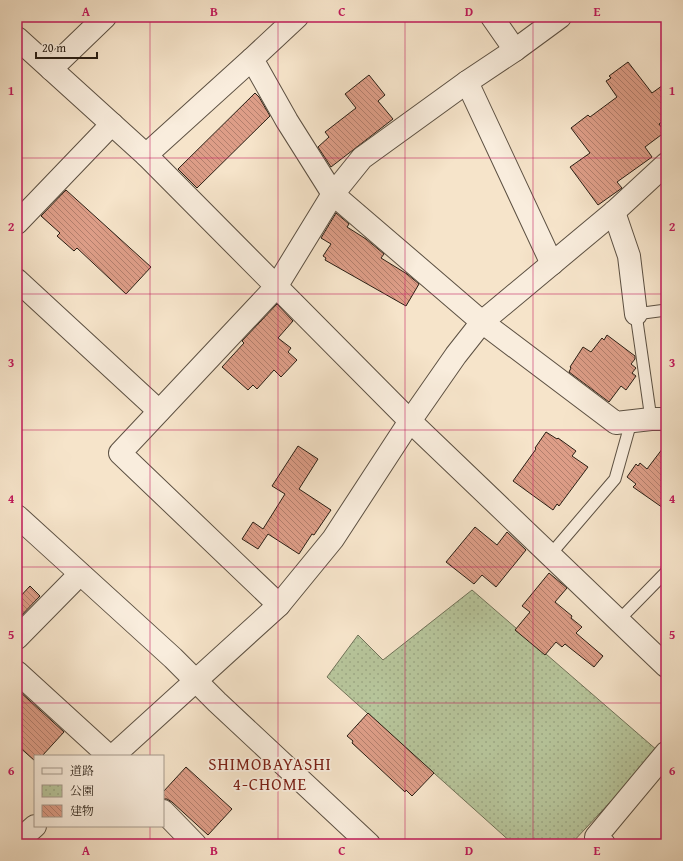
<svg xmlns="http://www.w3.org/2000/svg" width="683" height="861" font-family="'Gentium Book Plus','Noto Serif JP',serif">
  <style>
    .park { fill: url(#park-dots); stroke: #707258 }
    .building { fill: url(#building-back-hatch); stroke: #291e14 }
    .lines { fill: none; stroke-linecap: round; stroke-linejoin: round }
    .service-casing { stroke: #5c5042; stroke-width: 13 }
    .minor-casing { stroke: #5c5042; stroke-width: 24 }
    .tertiary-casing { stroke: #5c5042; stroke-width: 24 }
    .service { stroke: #f9eddd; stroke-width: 11 }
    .minor { stroke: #f9eddd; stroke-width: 22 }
    .tertiary { stroke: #f9eddd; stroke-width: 22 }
    .grid { fill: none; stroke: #c2185b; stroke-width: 1; stroke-opacity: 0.55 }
    .labels { text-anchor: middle; stroke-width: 3.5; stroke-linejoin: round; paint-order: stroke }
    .neighbourhood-label { font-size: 17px; letter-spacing: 1px; fill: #7a1f14; stroke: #f9eddd }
    .neatline { fill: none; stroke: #c2185b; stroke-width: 1.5 }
    .grid-label { font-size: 13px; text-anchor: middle; font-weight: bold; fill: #c2185b }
  </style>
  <defs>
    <pattern id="park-dots" width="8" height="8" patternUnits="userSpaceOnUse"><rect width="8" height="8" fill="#b7c59b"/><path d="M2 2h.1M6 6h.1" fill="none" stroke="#9da985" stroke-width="1.8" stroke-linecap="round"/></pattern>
    <pattern id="building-back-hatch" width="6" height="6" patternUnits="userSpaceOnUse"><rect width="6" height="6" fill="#dd9d87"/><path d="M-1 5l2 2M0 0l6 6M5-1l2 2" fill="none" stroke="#b37f6d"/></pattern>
  </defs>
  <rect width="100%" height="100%" fill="#f6e4ca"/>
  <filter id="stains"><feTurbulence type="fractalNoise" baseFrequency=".005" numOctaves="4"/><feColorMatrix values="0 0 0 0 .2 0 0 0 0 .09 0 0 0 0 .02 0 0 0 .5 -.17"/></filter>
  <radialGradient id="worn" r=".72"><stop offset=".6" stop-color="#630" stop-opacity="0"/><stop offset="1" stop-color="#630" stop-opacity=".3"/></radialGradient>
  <path class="park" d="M472 590 658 751 571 844H513L327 677 358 635 383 660Z"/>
  <g class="building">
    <path d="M628 62 652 93 666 83V119L659 124 665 132 645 147 652 157 617 182 622 188 598 205 570 167 590 153 571 128 588 115 590 117 617 97 606 81 611 78 609 76Z"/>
    <path d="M369 75 385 95 378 101 393 119 331 167 318 147 329 137 325 132 356 108 345 94Z"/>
    <path d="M255 93 259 97 270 116 197 188 178 169Z"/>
    <path d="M66 190 151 267 126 294 77 248 74 251 57 236 60 233 41 216Z"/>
    <path d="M336 213 349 224 347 227 366 239 384 254 381 258 407 274 419 284 406 306 325 260 326 258 323 256 331 244 321 238Z"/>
    <path d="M277 304 293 321 278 338 291 348 288 352 297 360 281 377 274 370 257 389 253 385 248 390 222 367 244 343 242 341Z"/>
    <path d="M607 335 635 356V359L631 364 636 368 632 373 636 376 626 390 621 386 609 402 569 372 571 368 570 367 583 347 591 352 602 338 604 340Z"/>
    <path d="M546 432 557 439 558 438 576 451 572 456 588 467 559 506 557 504 553 510 513 481 536 449 535 448Z"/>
    <path d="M666 444V510L633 487 636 484 627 477 636 464 638 466 640 463 647 469Z"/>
    <path d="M298 446 318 459 299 489 331 510 314 535 312 534 299 554 268 534 258 549 242 539 253 522 263 529 285 494 272 486Z"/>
    <path d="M475 527 497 545 507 532 526 550 496 587 482 575 474 584 446 562Z"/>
    <path d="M549 573 567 588 555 602 572 616 571 618 582 627 576 633 603 656 594 667 565 644 562 647 556 642 545 655 515 630 530 612 522 606Z"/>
    <path d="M30 586 40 596 17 620V600Z"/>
    <path d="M17 689 64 732 42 756H35V761L17 745Z"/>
    <path d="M368 713 434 773 412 796 406 790 405 792 352 743 353 741 347 736Z"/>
    <path d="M186 767 232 809 208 835 172 802 167 799H163V792Z"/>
  </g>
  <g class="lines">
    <g class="service-casing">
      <g id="service">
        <path d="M651 419 636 314 666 310"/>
        <path d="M550 555 615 479 631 422"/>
        <path d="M618 621 666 572"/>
      </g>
    </g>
    <g class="minor-casing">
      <g id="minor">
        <path d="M297 17 252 59 287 121 333 194 482 322 616 423 651 419H666"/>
        <path d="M492 17 515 50"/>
        <path d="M17 38 146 155 410 421 666 666"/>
        <path d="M51 69 105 17"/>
        <path d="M467 82 552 264"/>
        <path d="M146 155 252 59"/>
        <path d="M614 212 629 256 636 314"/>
        <path d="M17 223 112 124"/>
        <path d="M17 280 159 411"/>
        <path d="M279 605 120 453 276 287 333 194 362 158 467 82 515 50 560 17"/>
        <path d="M17 638 80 574"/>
        <path d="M17 672 109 756"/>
        <path d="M163 811 195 844"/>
        <path d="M604 844 596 837 666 753"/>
      </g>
    </g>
    <g class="tertiary-casing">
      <g id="tertiary">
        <path d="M17 516 173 658 217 702 369 844"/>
        <path d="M113 756 279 605 333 539 410 421 456 355 482 322 614 212 666 164"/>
        <path d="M17 842 35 826"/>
      </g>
    </g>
    <use href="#service" class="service"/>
    <use href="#minor" class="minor"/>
    <use href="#tertiary" class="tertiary"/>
  </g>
  <path class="grid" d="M150 17V756M278 17V844M405 17V844M533 17V844M17 158H666M17 294H666M17 430H666M17 567H666M17 703H666M150 826V844"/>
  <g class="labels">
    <g class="neighbourhood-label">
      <text x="270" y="770">SHIMOBAYASHI<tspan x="270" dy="20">4-CHOME</tspan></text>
    </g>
  </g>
  <rect width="683" height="861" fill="none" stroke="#f6e4ca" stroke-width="44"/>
  <rect x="34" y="755" width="130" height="72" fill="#f9eddd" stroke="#a69a8d"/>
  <rect x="42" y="768" width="20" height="6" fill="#f9eddd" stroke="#a69a8d"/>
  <text x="70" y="775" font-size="12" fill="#291e14">道路</text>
  <rect x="42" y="785" width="20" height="12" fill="url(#park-dots)" stroke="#a69a8d"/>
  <text x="70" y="795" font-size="12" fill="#291e14">公園</text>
  <rect x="42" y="805" width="20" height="12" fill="url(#building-back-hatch)" stroke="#a69a8d"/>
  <text x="70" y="815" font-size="12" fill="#291e14">建物</text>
  <path d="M36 52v6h61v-6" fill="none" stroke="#291e14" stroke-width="2"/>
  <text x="42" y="52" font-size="12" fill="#291e14" stroke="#f9eddd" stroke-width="3" paint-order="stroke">20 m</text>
  <rect x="22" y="22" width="639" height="817" class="neatline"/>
  <g class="grid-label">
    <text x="86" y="16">A</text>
    <text x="214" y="16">B</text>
    <text x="342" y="16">C</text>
    <text x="469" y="16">D</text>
    <text x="597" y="16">E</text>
    <text x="11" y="95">1</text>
    <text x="672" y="95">1</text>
    <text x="11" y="231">2</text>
    <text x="672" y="231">2</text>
    <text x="11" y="367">3</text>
    <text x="672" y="367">3</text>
    <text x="11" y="503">4</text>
    <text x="672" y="503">4</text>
    <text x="11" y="639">5</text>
    <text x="672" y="639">5</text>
    <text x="11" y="775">6</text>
    <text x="672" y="775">6</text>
    <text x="86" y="855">A</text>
    <text x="214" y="855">B</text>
    <text x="342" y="855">C</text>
    <text x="469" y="855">D</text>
    <text x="597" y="855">E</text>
  </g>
  <rect width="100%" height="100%" filter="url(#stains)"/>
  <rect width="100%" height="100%" fill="url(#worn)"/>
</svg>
